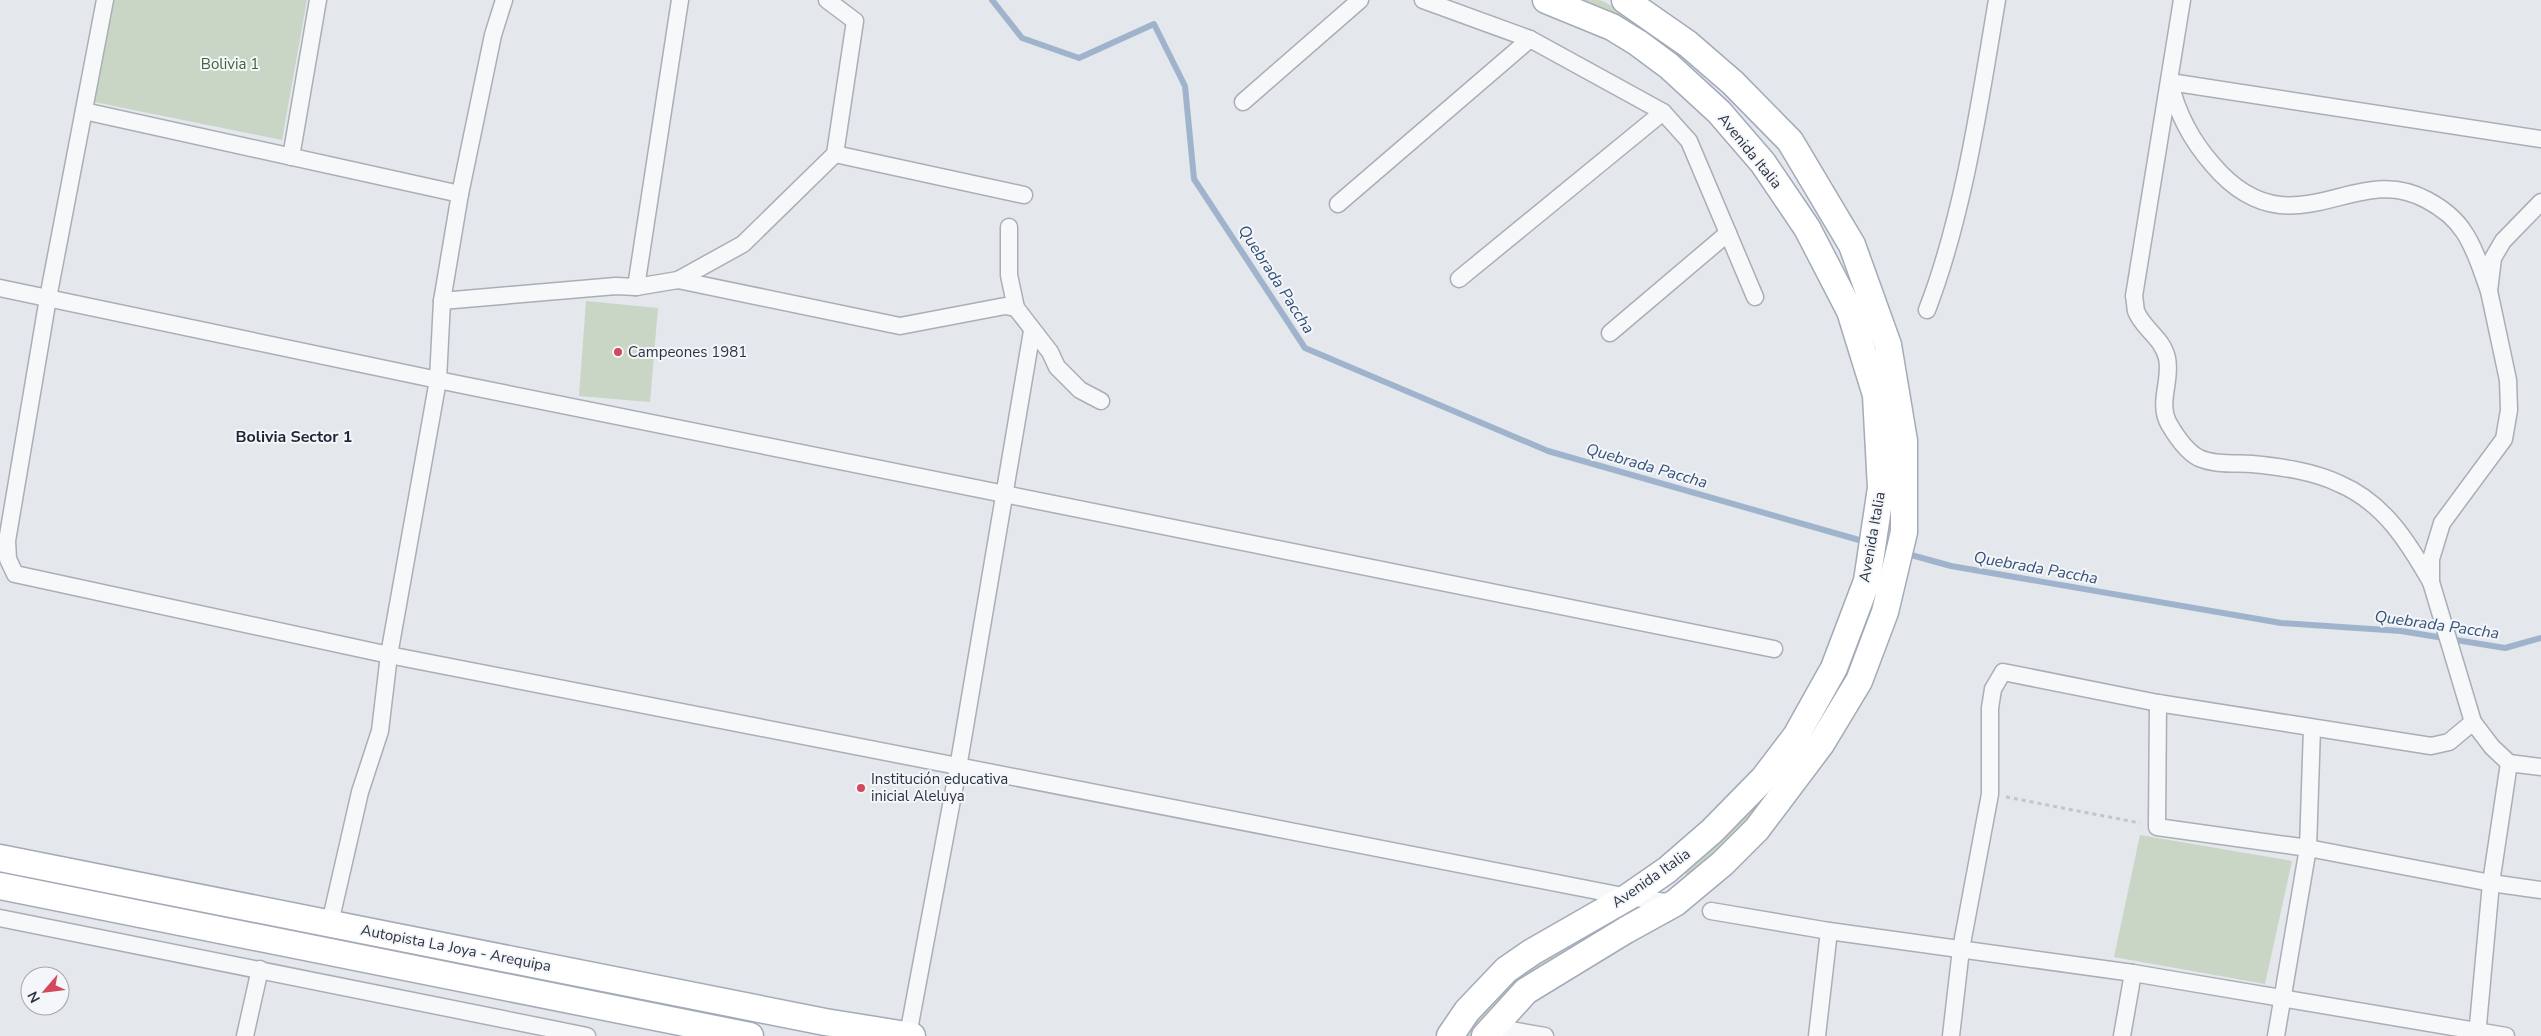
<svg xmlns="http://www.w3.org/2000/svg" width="2541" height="1036" font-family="'Nunito Sans',sans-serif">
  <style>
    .green { fill: #c9d6c5 }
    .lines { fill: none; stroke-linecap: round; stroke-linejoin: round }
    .stream { stroke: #9fb4cc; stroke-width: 6 }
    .minor-casing { stroke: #a9aeb7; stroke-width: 19 }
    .primary-casing { stroke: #a3abb8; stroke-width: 29 }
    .path { stroke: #c2c5cb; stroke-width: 3; stroke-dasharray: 4 4; stroke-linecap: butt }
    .minor { stroke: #f7f8fa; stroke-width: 16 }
    .primary { stroke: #fff; stroke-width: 26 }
    .poi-dot { fill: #d1495b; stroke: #f4f6f9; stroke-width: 2 }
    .labels { text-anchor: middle; stroke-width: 4; stroke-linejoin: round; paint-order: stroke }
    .park-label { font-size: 15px; fill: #3f6138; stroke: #f4f6f9 }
    .street-label { font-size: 15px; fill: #2b3445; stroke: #f4f6f9 }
    .poi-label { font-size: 15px; fill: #2b3445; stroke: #f4f6f9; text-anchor: start }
    .water-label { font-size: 16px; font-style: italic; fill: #34527a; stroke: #f4f6f9 }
    .neighbourhood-label { font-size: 16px; font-weight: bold; fill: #1d2536; stroke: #f4f6f9 }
  </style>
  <rect width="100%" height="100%" fill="#e4e7ec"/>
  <g class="green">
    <path d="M113 0H307L282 140 94 102Z"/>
    <path d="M1578 0H1600L1622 11 1682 53 1677 60Z"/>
    <path d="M586 301 658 308 650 402 579 396Z"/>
    <path d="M1768 786 1774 790 1741 831 1689 875 1683 873 1723 840Z"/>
    <path d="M2140 835 2292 861 2265 984 2114 957Z"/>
    <path d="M1589 932 1592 938 1473 1036H1464L1475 1020 1515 978Z"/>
  </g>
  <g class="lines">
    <g class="stream">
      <path d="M992 0 1022 38 1079 58 1154 24 1185 86 1194 179 1305 348 1548 451 1866 542"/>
      <path d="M1904 553 1951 566 2281 623 2401 631 2505 648 2541 638"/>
    </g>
    <g class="minor-casing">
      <g id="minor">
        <path d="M105 0 48 298 7 541 8 559 15 574 389 655 1628 897 1674 903"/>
        <path d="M1423 0 1530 39 1663 112 1689 141 1755 297"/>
        <path d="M2182 0 2134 296C2135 300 2135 306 2136 311 2143 329 2162 337 2167 358 2172 380 2157 403 2169 424 2176 436 2187 452 2199 458 2215 465 2235 463 2252 464 2282 467 2313 471 2340 484 2384 503 2408 542 2431 582"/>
        <path d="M1243 102 1360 0"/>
        <path d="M84 111 460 194"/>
        <path d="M835 154 1024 195"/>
        <path d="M291 157 318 0"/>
        <path d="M1338 204 1530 39"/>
        <path d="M1009 227V275L1016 308"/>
        <path d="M1459 279 1663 112"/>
        <path d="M678 280 900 326 1005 306 1016 308 1050 352 1057 367 1080 390 1101 401"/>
        <path d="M636 287 680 0"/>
        <path d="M0 288 438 380 1774 649"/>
        <path d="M2489 291C2482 272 2476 250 2464 232 2455 218 2442 208 2427 200 2375 171 2332 210 2280 205 2253 202 2230 185 2213 165 2191 140 2177 114 2170 82L2541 139"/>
        <path d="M442 301 616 286 636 287 678 280 743 244 835 154 855 21 827 0"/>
        <path d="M1927 310C1964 214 1980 101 1997 0"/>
        <path d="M1610 333 1728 233"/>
        <path d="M2158 703 2157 827 2308 848 2491 883 2541 890"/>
        <path d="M2473 722 2431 582V559L2442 523 2504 439 2509 410 2508 380 2489 291 2493 258 2503 241 2541 202"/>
        <path d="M1711 911 1829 931 2133 973 2506 1036"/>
        <path d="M0 918 587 1036"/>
        <path d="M330 923 360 792 380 731 389 655 438 380 442 301 460 194 493 35 504 0"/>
        <path d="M1493 1027 1545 1036"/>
        <path d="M908 1035 958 768 1032 331"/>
        <path d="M245 1036 260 969"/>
        <path d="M1817 1036 1829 931"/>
        <path d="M1951 1036 1961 949 1990 794V708L1993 689 2003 672 2158 703 2431 746 2449 742 2473 722 2492 747 2509 763 2541 767"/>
        <path d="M2122 1036 2133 973"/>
        <path d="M2276 1036 2308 848 2312 728"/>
        <path d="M2477 1036 2491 883 2509 763"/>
      </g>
    </g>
    <g class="primary-casing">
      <g id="primary">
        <path d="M0 858 825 1022 912 1036"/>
        <path d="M0 886 750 1036"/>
        <path d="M1450 1036 1467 1011 1506 970 1532 952 1628 897 1667 870 1712 831 1764 778 1796 736 1834 668 1867 581 1881 488 1876 395 1850 311 1807 228 1763 163 1719 112 1669 66 1638 43 1612 27 1546 0"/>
        <path d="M1485 1036 1526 991 1626 930 1675 903 1723 863 1757 829 1821 744 1859 681 1885 612 1904 532V441L1888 345 1852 245 1790 141 1733 83 1688 44 1625 0"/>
      </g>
    </g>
    <path class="path" d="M2006 797 2140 823"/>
    <use href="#minor" class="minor"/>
    <use href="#primary" class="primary"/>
  </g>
  <g class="poi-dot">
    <circle cx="618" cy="352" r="5"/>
    <circle cx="861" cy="788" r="5"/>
  </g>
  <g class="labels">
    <g class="park-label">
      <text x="230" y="69">Bolivia 1</text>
    </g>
    <g class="street-label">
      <text transform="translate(1750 151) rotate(51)" y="5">Avenida Italia</text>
      <text transform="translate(1872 537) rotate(-80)" y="5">Avenida Italia</text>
      <text transform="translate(1651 878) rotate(-35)" y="5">Avenida Italia</text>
      <text transform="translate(456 948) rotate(11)" y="5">Autopista La Joya - Arequipa</text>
    </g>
    <g class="poi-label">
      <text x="628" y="357">Campeones 1981</text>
      <text x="871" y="784">Institución educativa<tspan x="871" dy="17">inicial Aleluya</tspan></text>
    </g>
    <g class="water-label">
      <text transform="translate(1277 279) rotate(57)" y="6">Quebrada Paccha</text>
      <text transform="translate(1647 465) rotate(16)" y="6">Quebrada Paccha</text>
      <text transform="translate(2036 567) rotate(10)" y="6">Quebrada Paccha</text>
      <text transform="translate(2437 624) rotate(8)" y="6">Quebrada Paccha</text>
    </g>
    <g class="neighbourhood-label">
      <text x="294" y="442">Bolivia Sector 1</text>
    </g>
  </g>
  <g transform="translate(45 991) rotate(242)"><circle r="24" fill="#f4f6f9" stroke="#a4a8b1"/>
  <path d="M0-4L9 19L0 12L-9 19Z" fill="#d1495b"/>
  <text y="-8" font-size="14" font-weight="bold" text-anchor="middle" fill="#2b3445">N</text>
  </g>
</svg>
